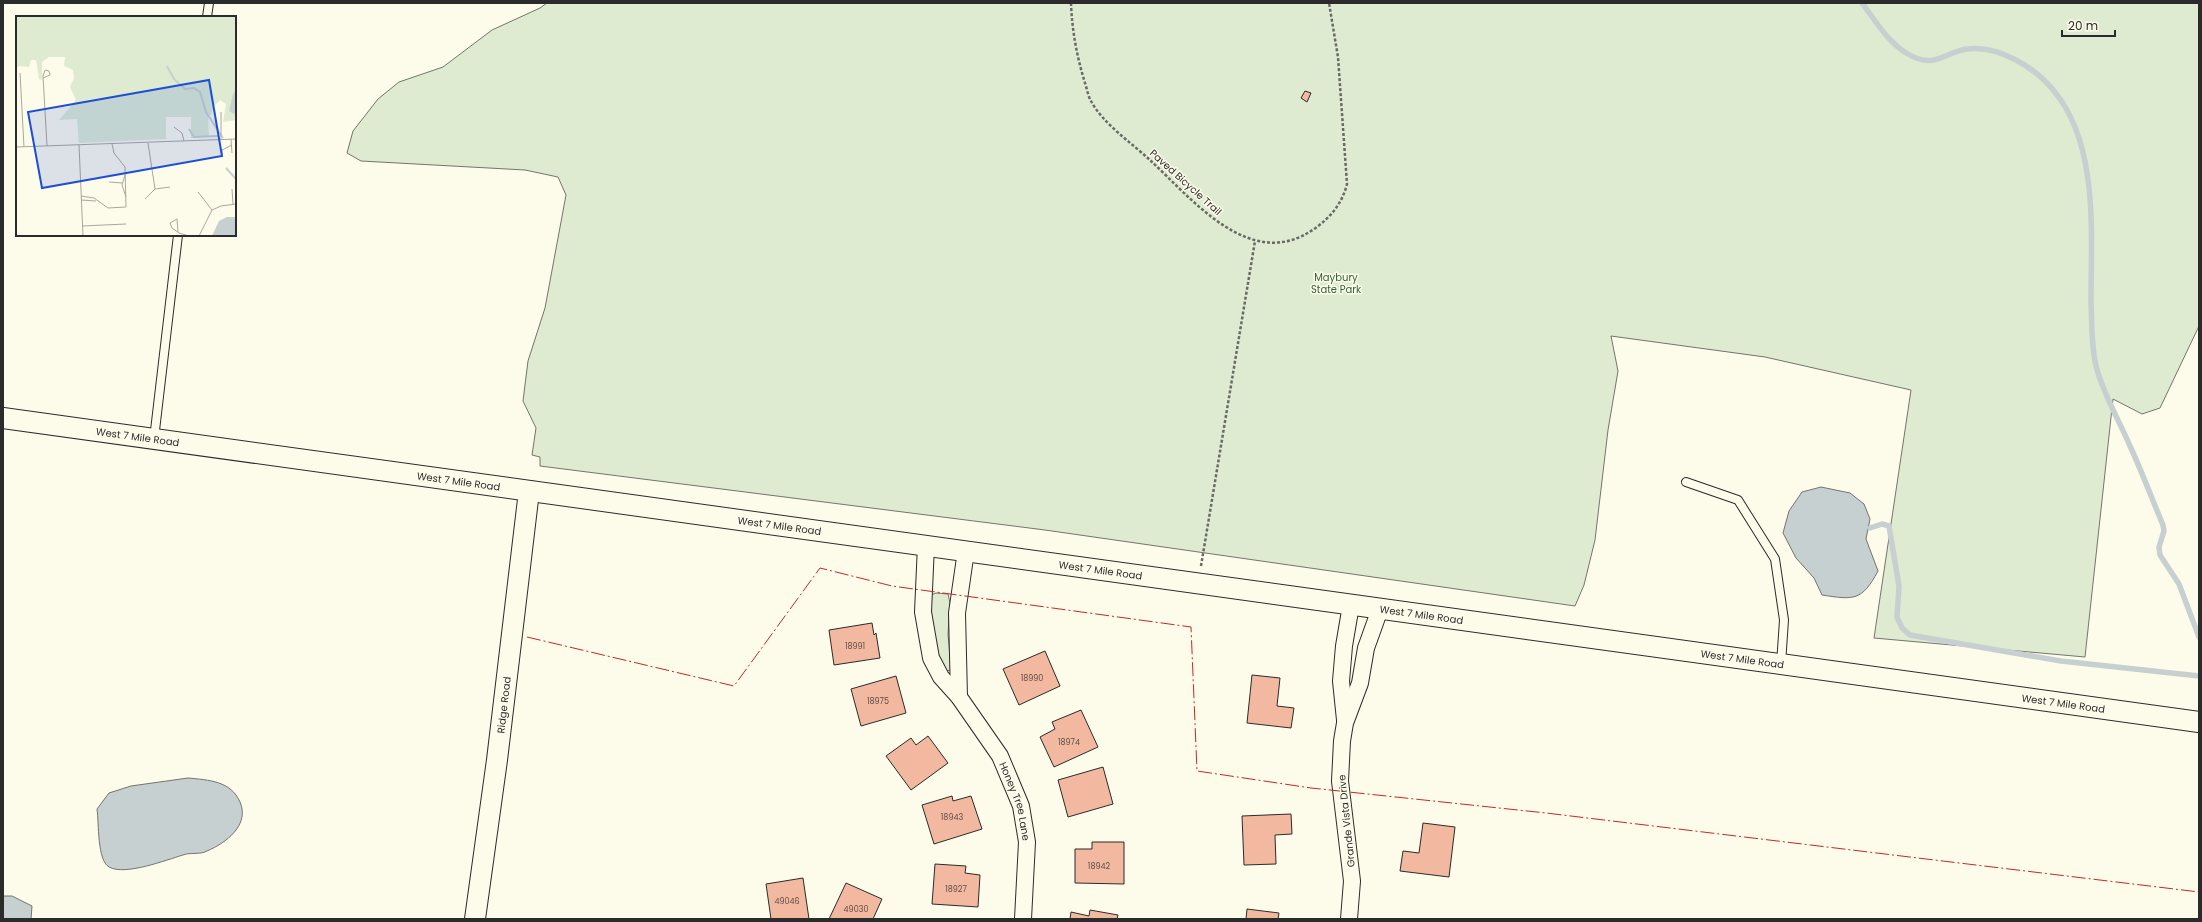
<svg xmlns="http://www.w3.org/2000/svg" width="2202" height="922" font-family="Poppins,sans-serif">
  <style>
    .green { fill: #deebd1; stroke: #74746e }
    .water { fill: #c7d0d0; stroke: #74746e }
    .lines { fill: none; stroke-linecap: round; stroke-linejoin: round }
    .stream { stroke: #c7d0d0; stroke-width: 5.5 }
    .building { fill: #f2b8a0; stroke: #2b2b2b }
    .service-casing { stroke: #2b2b2b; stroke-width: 10 }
    .minor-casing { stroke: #2b2b2b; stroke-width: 18 }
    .tertiary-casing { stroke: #2b2b2b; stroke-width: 22 }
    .path { stroke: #6a6964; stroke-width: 2.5; stroke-dasharray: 3 2; stroke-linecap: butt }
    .service { stroke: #fdfbea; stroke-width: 8 }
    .minor { stroke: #fdfbea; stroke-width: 16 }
    .tertiary { stroke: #fdfbea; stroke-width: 20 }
    .power { stroke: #c62828; stroke-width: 1; stroke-dasharray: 14 3 2 3; stroke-linecap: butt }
    .labels { text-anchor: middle; stroke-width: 3; stroke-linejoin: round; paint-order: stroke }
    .number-label { font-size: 8px; fill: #5d4e48 }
    .street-label { font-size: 10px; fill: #2b2b2b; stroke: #fdfbea }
    .park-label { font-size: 10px; fill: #34623c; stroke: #fdfbea }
    .inset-river { fill: none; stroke: #c7d0d0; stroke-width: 2 }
    .inset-road { fill: none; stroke: #a9a89e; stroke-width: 1 }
    .view { fill: #1d4ed8; fill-opacity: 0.15; stroke: #1d4ed8; stroke-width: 2 }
    .inset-edge { fill: none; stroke: #2b2b2b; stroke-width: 2 }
  </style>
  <rect width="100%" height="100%" fill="#fdfbea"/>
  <g class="green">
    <path d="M547 3H2199V326L2160 408 2142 414 2113 399 2085 657 1874 638 1911 390 1765 357 1611 336 1618 371 1608 430 1595 540 1584 585 1575 606 1045 530 540 466V457L532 455 536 428 523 401 528 361 545 308 566 195 558 177 525 170 361 161 347 153 353 131 378 99 399 82 443 67 492 30 540 8Z"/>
    <path d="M936 593 948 594 950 603 948 634 951 669 946 672C934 651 927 618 931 595Z"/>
  </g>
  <g class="water">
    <path d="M1821 487 1850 493 1864 504 1870 519 1866 539 1878 571C1862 601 1854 600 1822 595L1814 578 1796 558 1783 533 1789 511 1802 492Z"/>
    <path d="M188 778C209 780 231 781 240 802 250 825 226 843 207 851 200 855 190 852 183 855 166 860 125 876 109 867 97 860 99 823 97 809L109 793 131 786Z"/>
    <path d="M3 896H12L32 906 31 919H3Z"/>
  </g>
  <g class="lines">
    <g class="stream">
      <path d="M1862 3C1875 20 1889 44 1908 54 1935 70 1944 52 1967 49 1998 45 2035 67 2054 91 2099 145 2091 235 2091 301 2092 323 2091 345 2096 366 2103 394 2119 420 2130 446 2142 472 2152 499 2163 525L2164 531 2159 547 2160 555 2179 584 2199 637"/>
      <path d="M1870 528 1882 524 1889 526 1899 586 1897 617 1902 628 1910 635 2061 661 2199 676"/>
    </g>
  </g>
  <g class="building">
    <path d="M1305 91 1311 93 1307 102 1301 98Z"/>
    <path d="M872 623 874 635 876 633 880 658 834 665 829 630Z"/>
    <path d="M1045 651 1060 686 1019 705 1003 669Z"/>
    <path d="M1252 675 1280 678 1277 706 1294 708 1291 728 1247 723Z"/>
    <path d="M896 676 906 713 861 726 851 689Z"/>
    <path d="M1081 710 1098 747 1054 767 1040 737 1055 729 1052 722Z"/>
    <path d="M928 736 948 763 911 790 886 756 911 738 916 745Z"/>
    <path d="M1103 767 1113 804 1068 817 1058 780Z"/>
    <path d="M952 796 953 801 971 796 982 829 934 844 922 805Z"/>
    <path d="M1291 814 1292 834 1275 835 1276 864 1244 865 1242 816Z"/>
    <path d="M1423 823 1455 827 1449 877 1400 871 1403 851 1419 853Z"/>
    <path d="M1092 842H1124V884L1075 883V849H1092Z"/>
    <path d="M935 864 966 866 965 873 980 875 978 907 932 904Z"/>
    <path d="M803 878 809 919H771L766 884Z"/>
    <path d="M846 883 882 899 873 919H829Z"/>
    <path d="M1247 909 1279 913 1278 919H1246Z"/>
    <path d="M1090 910 1118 915 1117 919H1070L1071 912 1089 916Z"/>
  </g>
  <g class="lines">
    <g class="service-casing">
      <g id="service">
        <path d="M207 17 209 3"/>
        <path d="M154 439 178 235"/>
        <path d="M1686 482 1738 500 1775 559 1784 620 1781 664"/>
      </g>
    </g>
    <g class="minor-casing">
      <g id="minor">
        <path id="s1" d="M926 545 923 612 931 658 941 677 959 697 1000 756 1021 806 1027 842 1023 919"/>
        <path d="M959 697 957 613 966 551"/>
        <path d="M1345 720 1341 681 1344 646 1351 605"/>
        <path d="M1349 919 1352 881 1340 781 1342 741 1345 723 1360 683 1366 648 1380 609"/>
      </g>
    </g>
    <g class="tertiary-casing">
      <g id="tertiary">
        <path id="s2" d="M3 418 2199 722"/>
        <path id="s3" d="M475 919 497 760 529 491"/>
      </g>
    </g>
    <g class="path">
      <path d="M1071 3C1072 31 1077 57 1085 83 1087 89 1088 96 1091 101 1103 124 1132 143 1151 161 1193 200 1251 273 1314 229 1330 218 1342 204 1347 184L1338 57 1329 3"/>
      <path d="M1201 566 1255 241"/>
    </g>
    <use href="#service" class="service"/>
    <use href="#minor" class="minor"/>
    <use href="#tertiary" class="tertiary"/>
    <path class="power" d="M527 637 734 686 820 568 892 586 1191 627 1197 771 1311 788 1546 813 2199 892"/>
  </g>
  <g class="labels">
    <g class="number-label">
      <text x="855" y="649">18991</text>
      <text x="1032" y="681">18990</text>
      <text x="878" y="704">18975</text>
      <text x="1069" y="745">18974</text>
      <text x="952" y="820">18943</text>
      <text x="1099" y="869">18942</text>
      <text x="956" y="892">18927</text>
      <text x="787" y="904">49046</text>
      <text x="856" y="912">49030</text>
    </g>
    <g class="street-label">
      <text transform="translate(1186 182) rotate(42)" y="4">Paved Bicycle Trail</text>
      <text dy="4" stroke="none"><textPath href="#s2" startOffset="136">West 7 Mile Road</textPath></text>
      <text dy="4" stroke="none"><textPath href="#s2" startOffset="460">West 7 Mile Road</textPath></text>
      <text dy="4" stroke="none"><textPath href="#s2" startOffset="784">West 7 Mile Road</textPath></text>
      <text dy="4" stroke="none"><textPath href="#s2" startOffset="1108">West 7 Mile Road</textPath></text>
      <text dy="4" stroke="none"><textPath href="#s2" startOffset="1432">West 7 Mile Road</textPath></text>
      <text dy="4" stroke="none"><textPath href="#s2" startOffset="1756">West 7 Mile Road</textPath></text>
      <text dy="4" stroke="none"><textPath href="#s2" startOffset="2080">West 7 Mile Road</textPath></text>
      <text dy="4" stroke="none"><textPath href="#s3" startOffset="216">Ridge Road</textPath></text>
      <text dy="4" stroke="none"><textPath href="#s1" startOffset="282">Honey Tree Lane</textPath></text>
      <text transform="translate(1346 821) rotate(-96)" y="4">Grande Vista Drive</text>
    </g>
    <g class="park-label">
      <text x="1336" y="281">Maybury<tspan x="1336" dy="12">State Park</tspan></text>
    </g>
  </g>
  <g transform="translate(16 16)">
    <rect width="220" height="220" fill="#fdfbea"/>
    <path d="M0 0H220V104L207 106 210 88 204 84 198 90 195 99H192L193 120 175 122V101H150V123L63 127 61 103 43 104 60 84 54 71 58 62 57 54 48 50 49 41H33L26 46V64L23 63 20 44H15L13 51 2 50 0 55Z" fill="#deebd1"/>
    <path d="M220 75V97L218 98 213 95 217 78ZM211 201H220V220H196L203 205Z" fill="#c7d0d0"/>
    <path class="inset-river" d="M151 50 158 63 169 73 178 72 184 76 190 96 207 122M173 113 178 121 202 120M210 152 220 163"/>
    <path class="inset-road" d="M4 57 8 131M27 62 34 59 33 55 29 54 27 60 31 130M205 96V124M158 111 166 117 168 125M215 123 216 137M132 127 139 173M63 129 67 220M0 131 220 123M206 141V134L216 129M109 159 106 169 110 181M93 166 106 167M216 173 217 188M182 176 196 194M65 180 78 182 92 192 110 191 109 151 98 137 96 128M129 183 139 173 154 171M65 184 80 185M66 210 110 208M162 216 161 203 154 207 156 212 163 217 173 220M183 220 196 194 205 190 220 188"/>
    <path class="view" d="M193 64 206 140 26 172 12 96Z"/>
    <rect width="220" height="220" class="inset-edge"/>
  </g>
  <rect width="2202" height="922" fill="none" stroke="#2b2b2b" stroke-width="8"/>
  <path d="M2062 30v6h53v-6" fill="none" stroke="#2b2b2b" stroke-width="2"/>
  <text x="2068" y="30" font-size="12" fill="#2b2b2b" stroke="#fdfbea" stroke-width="3" paint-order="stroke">20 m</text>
</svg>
